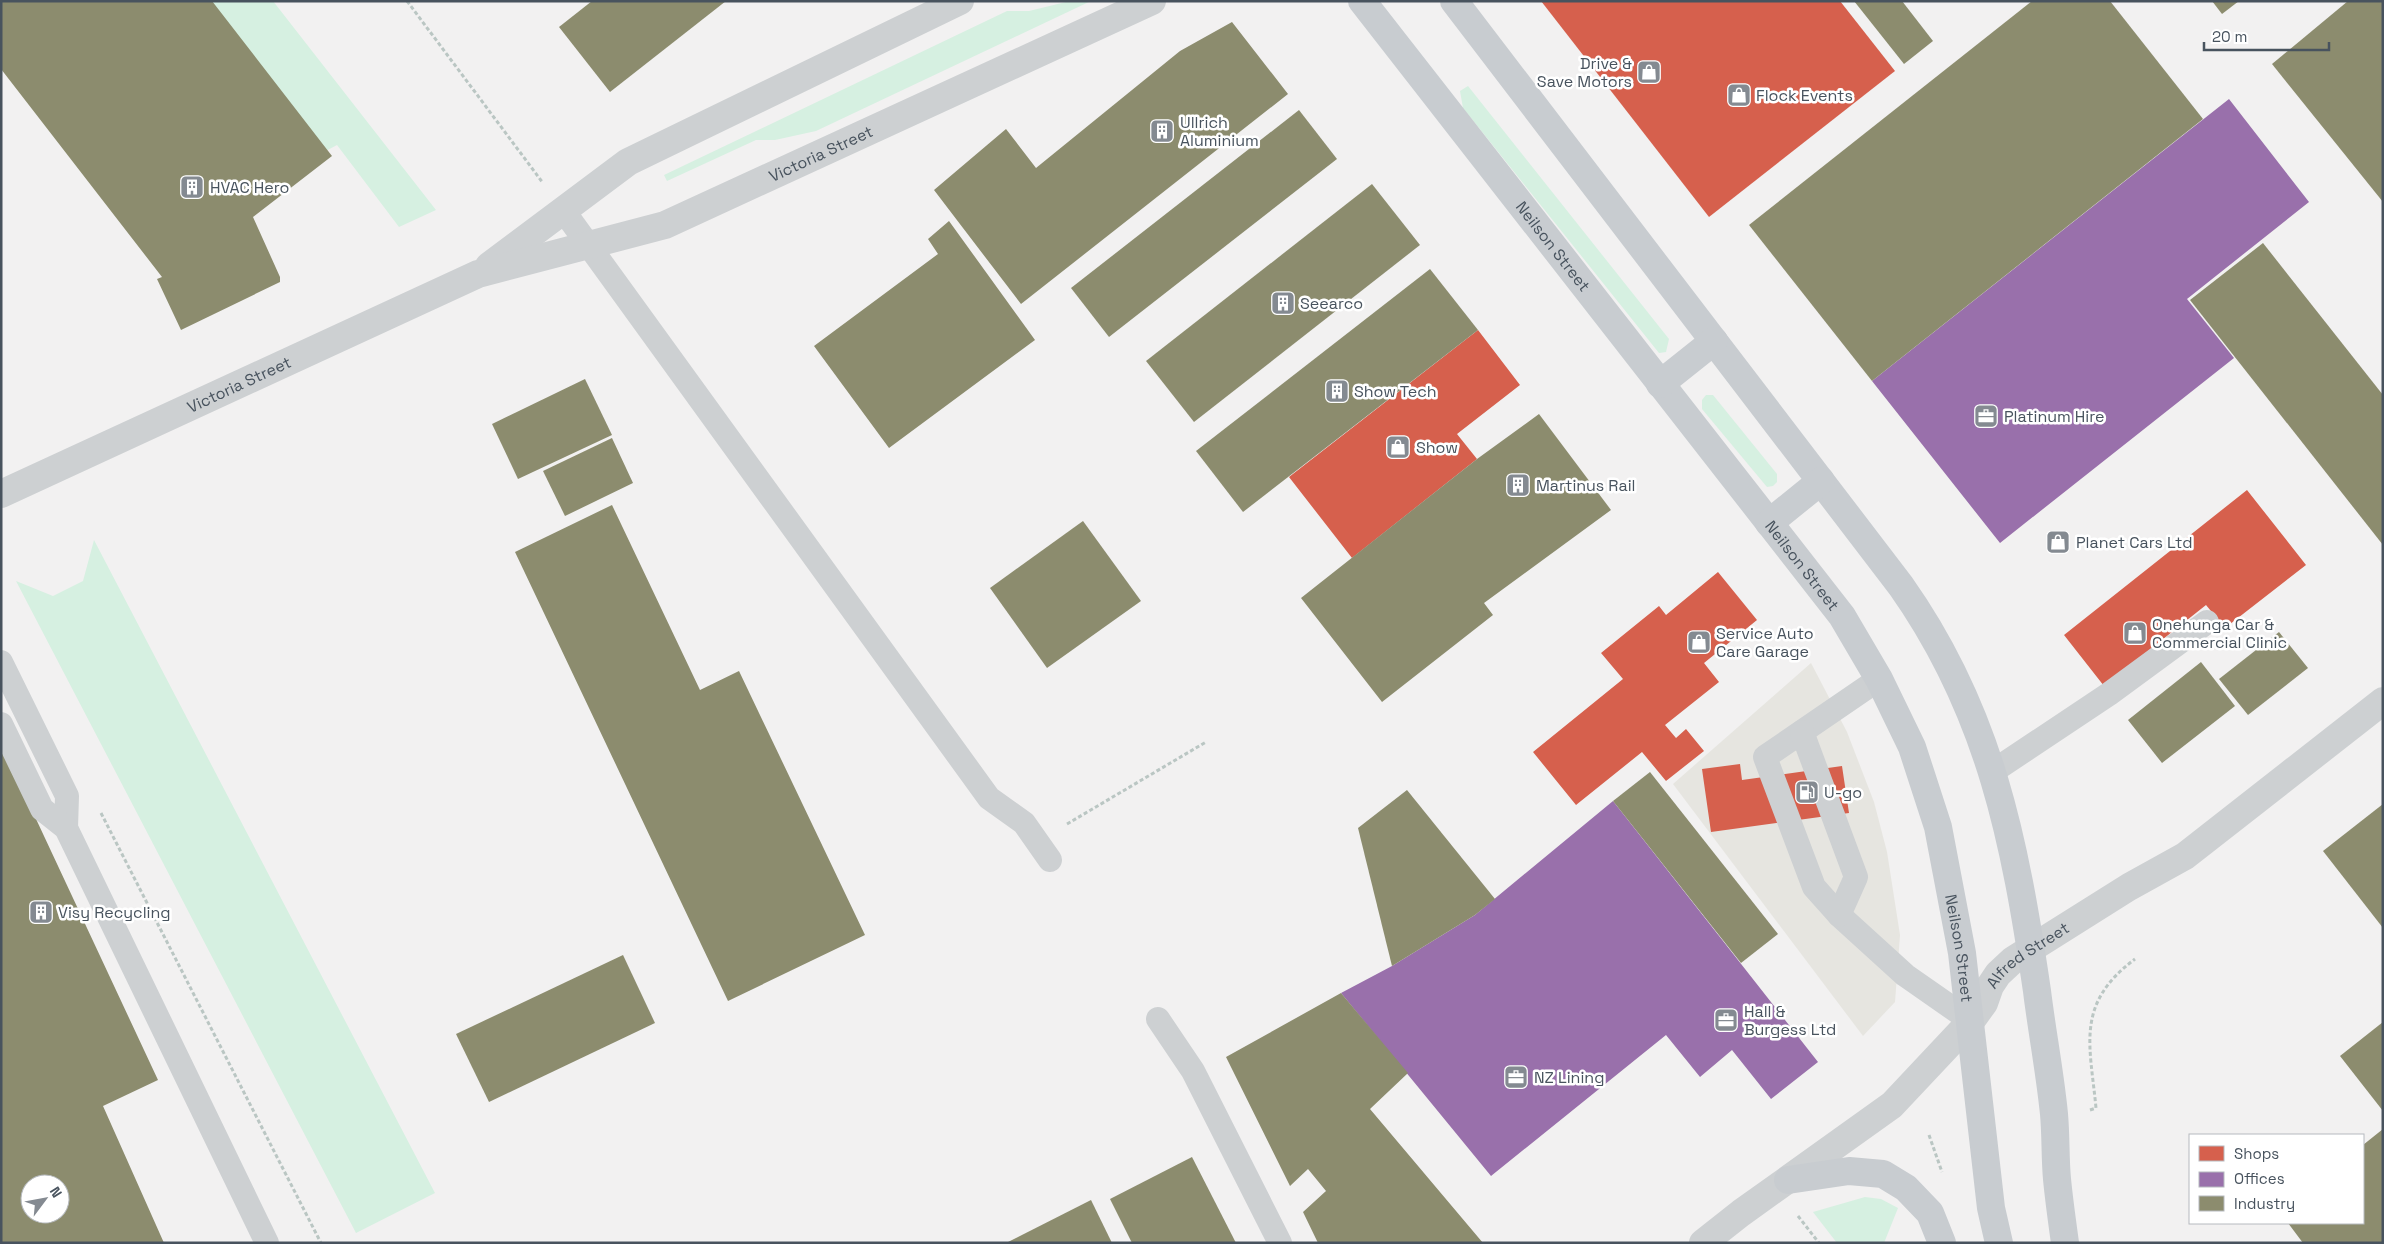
<svg xmlns="http://www.w3.org/2000/svg" width="2384" height="1244" font-family="'Space Grotesk',sans-serif">
  <style>
    .commercial { fill: #e6e5e0 }
    .green { fill: #d6f0e1 }
    .shops { fill: #d6604d }
    .offices { fill: #9970ab }
    .industry { fill: #8c8c6e; fill-rule: evenodd }
    .lines { fill: none; stroke-linecap: round; stroke-linejoin: round }
    .path { stroke: #bac6c3; stroke-width: 3; stroke-dasharray: 4 2.5; stroke-linecap: butt }
    .service { stroke: #cdd0d2; stroke-width: 24 }
    .minor { stroke: #cdd0d2; stroke-width: 28 }
    .primary { stroke: #c8ccd0; stroke-width: 28 }
    .labels { text-anchor: middle; stroke-width: 5; stroke-linejoin: round; paint-order: stroke }
    .poi-label { font-size: 16px; fill: #48535e; stroke: #fff; text-anchor: start }
    .street-label { font-size: 16px; fill: #48535e; stroke: #fff }
  </style>
  <rect width="100%" height="100%" fill="#f2f1f1"/>
  <path class="commercial" d="M1811 663 1847 732 1874 802 1887 852 1900 935 1895 1002 1863 1036 1673 784Z"/>
  <g class="green">
    <path d="M204 1H273L436 210 399 227 337 145 322 153Z"/>
    <path d="M1070 1H1091L816 131 775 140H756L667 181 664 175 1007 11H1029Z"/>
    <path d="M1468 86 1669 339 1666 352 1659 353 1463 108 1460 91Z"/>
    <path d="M1706 395H1713L1777 474V482L1773 486 1767 487 1702 409V400Z"/>
    <path d="M94 540 435 1193 356 1233 16 581 53 596 83 581Z"/>
    <path d="M1865 1197 1881 1199 1898 1208 1884 1243H1837L1813 1212Z"/>
  </g>
  <g class="shops">
    <path d="M1541 1H1840L1895 71 1709 217Z"/>
    <path d="M1478 330 1520 385 1457 434 1477 459 1352 558 1289 477Z"/>
    <path d="M2247 490 2306 565 2225 628 2206 605 2104 686 2064 635Z"/>
    <path d="M1718 572 1757 620 1704 663 1719 682 1665 725 1676 738 1686 729 1704 751 1666 781 1642 752 1576 805 1533 752 1623 679 1601 653 1659 606 1666 615Z"/>
    <path d="M1740 764 1742 780 1842 766 1849 813 1711 832 1702 769Z"/>
  </g>
  <g class="offices">
    <path d="M2229 99 2309 202 2187 299 2234 358 2000 543 1872 381Z"/>
    <path d="M1613 801 1818 1062 1771 1099 1732 1050 1700 1077 1666 1035 1491 1176 1341 993 1392 966 1475 915Z"/>
  </g>
  <g class="industry">
    <path d="M1 1H212L332 156 253 217 280 277V282L181 330 157 279 162 277 1 69Z"/>
    <path d="M592 1H726L610 92 559 27Z"/>
    <path d="M1854 1H1902L1933 41 1904 64Z"/>
    <path d="M2032 1H2110L2203 119 1872 381 1749 225Z"/>
    <path d="M2212 1H2239L2222 14Z"/>
    <path d="M2348 1H2383V202L2272 64Z"/>
    <path d="M1232 22 1288 94 1021 304 934 190 1006 129 1036 168 1180 51Z"/>
    <path d="M1299 110 1337 159 1109 337 1071 288Z"/>
    <path d="M1372 184 1420 245 1194 422 1146 361Z"/>
    <path d="M949 221 1035 340 889 448 814 346 938 254 928 239Z"/>
    <path d="M2263 243 2383 395V545L2190 300Z"/>
    <path d="M1430 269 1478 330 1243 512 1196 451Z"/>
    <path d="M585 379 612 435 518 479 492 424Z"/>
    <path d="M1539 414 1611 510 1484 603 1493 615 1382 702 1301 598 1477 459Z"/>
    <path d="M612 438 633 483 565 516 543 471Z"/>
    <path d="M612 505 700 690 739 671 865 935 728 1001 515 552Z"/>
    <path d="M1083 521 1141 601 1047 668 990 588Z"/>
    <path d="M2279 632 2308 668 2248 715 2219 679Z"/>
    <path d="M2201 662 2235 706 2162 763 2128 720Z"/>
    <path d="M1 744 158 1080 103 1106 164 1243H1ZM30 1184H60V1214H30Z"/>
    <path d="M1650 772 1778 934 1741 963 1613 801Z"/>
    <path d="M1407 790 1495 899 1475 915 1392 966 1358 828Z"/>
    <path d="M2383 804V928L2323 851Z"/>
    <path d="M623 955 655 1023 489 1102 456 1034Z"/>
    <path d="M1341 993 1408 1073 1370 1109 1483 1243H1318L1303 1212 1326 1191 1308 1169 1290 1186 1226 1057Z"/>
    <path d="M2383 1022V1111L2340 1056Z"/>
    <path d="M2383 1129V1243H2303L2288 1223H2363V1145Z"/>
    <path d="M1192 1157 1236 1243H1132L1110 1199Z"/>
    <path d="M1091 1200 1112 1243H1006Z"/>
  </g>
  <g class="lines">
    <g class="path">
      <path d="M407 1 543 183"/>
      <path d="M101 813 321 1243"/>
      <path d="M1067 824 1206 742"/>
      <path d="M2090 1110 2096 1108C2090 1044 2075 1004 2135 959"/>
      <path d="M1929 1135 1942 1172"/>
      <path d="M1798 1216 1819 1243"/>
    </g>
    <g class="service">
      <path d="M563 210 989 798 1024 823 1050 860"/>
      <path d="M1 662 67 796 66 828"/>
      <path d="M1879 679 1765 757 1814 887 1839 915 1905 975 1971 1021"/>
      <path d="M1 724 42 809 66 828 267 1243"/>
      <path d="M1802 732 1856 877 1839 915"/>
      <path d="M1992 772 2109 694 2207 622"/>
      <path d="M1158 1019 1193 1071 1280 1243"/>
    </g>
    <g class="minor">
      <path d="M489 266 628 162 960 1"/>
      <path id="s1" d="M1 494 478 274 665 225 1152 1"/>
      <path id="s2" d="M1703 1243 1741 1213 1892 1105 1971 1021 1984 1003 1990 986 1998 974 2013 960 2129 887 2185 856 2383 701"/>
    </g>
    <g class="primary">
      <path id="s3" d="M1362 1 1842 616 1879 679 1912 747 1938 827 1962 953 1991 1208 1999 1243"/>
      <path d="M1454 1 1901 586C1990 712 2015 841 2037 991 2042 1032 2050 1073 2054 1114 2056 1136 2055 1157 2057 1179 2059 1200 2062 1221 2065 1243"/>
      <path d="M1660 384 1714 341"/>
      <path d="M1769 523 1821 481"/>
      <path d="M1788 1180 1849 1171 1883 1174 1906 1188 1930 1213 1942 1243"/>
    </g>
  </g>
  <defs>
    <g id="shop-square" transform="scale(1.25)"><rect x="-9" y="-9" width="18" height="18" rx="4" fill="#848a91" stroke="#fff"/><path d="M-5-2.5h2.3a2.7 3.5 0 0 1 5.4 0H5L5.5 6h-11ZM-1.5-2.5h3a1.5 2.3 0 0 0-3 0Z" fill="#fff"/></g>
    <g id="building-square" transform="scale(1.25)"><rect x="-9" y="-9" width="18" height="18" rx="4" fill="#848a91" stroke="#fff"/><path d="M-4-6H4V6H1V3H-1V6H-4ZM-2.5-4.3h1.7v1.8h-1.7ZM.8-4.3h1.7v1.8H.8ZM-2.5-1h1.7V.8h-1.7ZM.8-1h1.7V.8H.8Z" fill="#fff"/></g>
    <g id="office-square" transform="scale(1.25)"><rect x="-9" y="-9" width="18" height="18" rx="4" fill="#848a91" stroke="#fff"/><path d="M-6-3h4V-5.5h4V-3h4V5H-6ZM-1-4.5V-3h2v-1.5ZM-6 0V1H6V0Z" fill="#fff"/></g>
    <g id="fuel-square" transform="scale(1.25)"><rect x="-9" y="-9" width="18" height="18" rx="4" fill="#848a91" stroke="#fff"/><path d="M-5.5-6h7V0h2V4h1.3V-2.5L3-4.5l.8-.8L6-3V5H2.5V1h-1V6h-7ZM-4.2-4.7v3.2H.2V-4.7Z" fill="#fff"/></g>
  </defs>
  <g fill-rule="evenodd">
    <use href="#shop-square" x="1649" y="72"/>
    <use href="#shop-square" x="1739" y="95"/>
    <use href="#building-square" x="1162" y="131"/>
    <use href="#building-square" x="192" y="187"/>
    <use href="#building-square" x="1283" y="303"/>
    <use href="#building-square" x="1337" y="391"/>
    <use href="#office-square" x="1986" y="416"/>
    <use href="#shop-square" x="1398" y="447"/>
    <use href="#building-square" x="1518" y="485"/>
    <use href="#shop-square" x="2058" y="542"/>
    <use href="#shop-square" x="2135" y="633"/>
    <use href="#shop-square" x="1699" y="642"/>
    <use href="#fuel-square" x="1807" y="792"/>
    <use href="#building-square" x="41" y="912"/>
    <use href="#office-square" x="1726" y="1020"/>
    <use href="#office-square" x="1516" y="1077"/>
  </g>
  <g class="labels">
    <g class="poi-label">
      <text x="1632" y="69" text-anchor="end">Drive &amp;<tspan x="1632" dy="18">Save Motors</tspan></text>
      <text x="1756" y="101">Flock Events</text>
      <text x="1180" y="128">Ullrich<tspan x="1180" dy="18">Aluminium</tspan></text>
      <text x="210" y="193">HVAC Hero</text>
      <text x="1300" y="309">Seearco</text>
      <text x="1354" y="397">Show Tech</text>
      <text x="2004" y="422">Platinum Hire</text>
      <text x="1416" y="453">Show</text>
      <text x="1536" y="491">Martinus Rail</text>
      <text x="2076" y="548">Planet Cars Ltd</text>
      <text x="2152" y="630">Onehunga Car &amp;<tspan x="2152" dy="18">Commercial Clinic</tspan></text>
      <text x="1716" y="639">Service Auto<tspan x="1716" dy="18">Care Garage</tspan></text>
      <text x="1824" y="798">U-go</text>
      <text x="58" y="918">Visy Recycling</text>
      <text x="1744" y="1017">Hall &amp;<tspan x="1744" dy="18">Burgess Ltd</tspan></text>
      <text x="1534" y="1083">NZ Lining</text>
    </g>
    <g class="street-label">
      <text dy="6" stroke="none"><textPath href="#s1" startOffset="890">Victoria Street</textPath></text>
      <text dy="6" stroke="none"><textPath href="#s3" startOffset="311">Neilson Street</textPath></text>
      <text dy="6" stroke="none"><textPath href="#s1" startOffset="262">Victoria Street</textPath></text>
      <text dy="6" stroke="none"><textPath href="#s3" startOffset="716">Neilson Street</textPath></text>
      <text dy="6" stroke="none"><textPath href="#s3" startOffset="1136">Neilson Street</textPath></text>
      <text dy="6" stroke="none"><textPath href="#s2" startOffset="439">Alfred Street</textPath></text>
    </g>
  </g>
  <rect width="2384" height="1244" fill="none" stroke="#48535e" stroke-width="5"/>
  <rect x="2189" y="1134" width="175" height="90" fill="#ffffff" stroke="#b6babf"/>
  <rect x="2199" y="1146" width="25" height="15" fill="#d6604d" stroke="#b6babf"/>
  <text x="2234" y="1159" font-size="15" fill="#48535e">Shops</text>
  <rect x="2199" y="1172" width="25" height="15" fill="#9970ab" stroke="#b6babf"/>
  <text x="2234" y="1184" font-size="15" fill="#48535e">Offices</text>
  <rect x="2199" y="1196" width="25" height="15" fill="#8c8c6e" stroke="#b6babf"/>
  <text x="2234" y="1209" font-size="15" fill="#48535e">Industry</text>
  <g transform="translate(45 1199) rotate(58)"><circle r="24" fill="#ffffff" stroke="#b6babf"/>
  <path d="M0-4L9 19L0 12L-9 19Z" fill="#848a91"/>
  <text y="-8" font-size="14" font-weight="bold" text-anchor="middle" fill="#48535e">N</text>
  </g>
  <path d="M2204 42v8h125v-8" fill="none" stroke="#48535e" stroke-width="2.5"/>
  <text x="2212" y="42" font-size="15" fill="#48535e" stroke="#ffffff" stroke-width="4" paint-order="stroke">20 m</text>
</svg>
